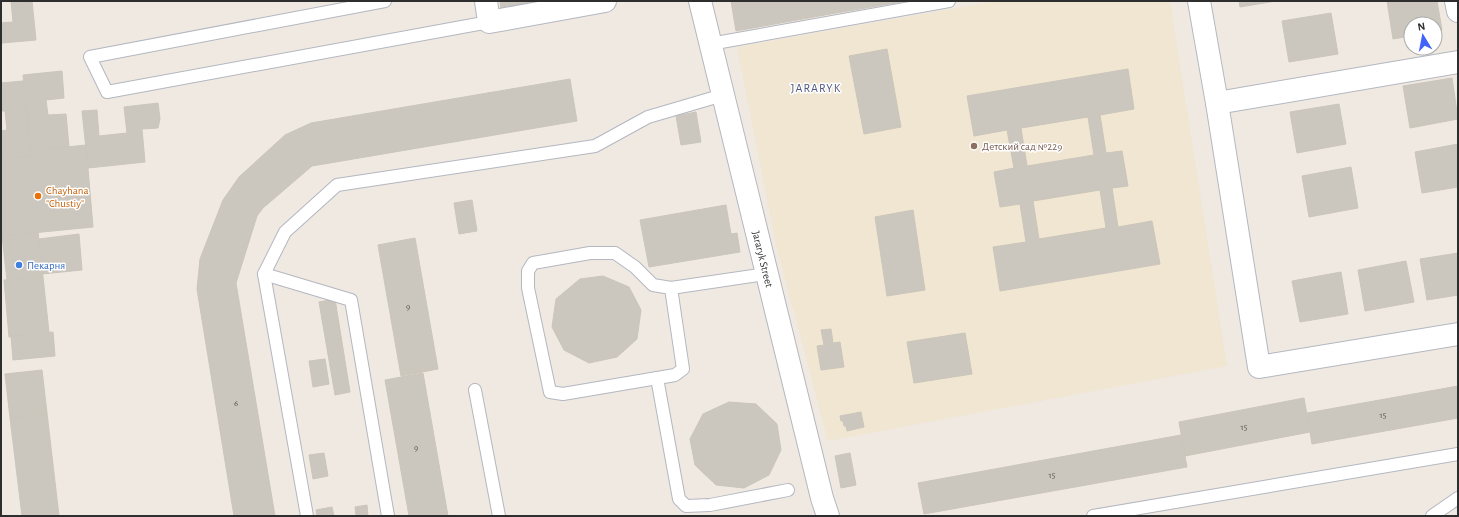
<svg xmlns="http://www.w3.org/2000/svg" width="1459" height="517" font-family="'Alegreya Sans',sans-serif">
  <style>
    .education { fill: #f0e6d1 }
    .building { fill: #cbc7bf; stroke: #cbc5ba; fill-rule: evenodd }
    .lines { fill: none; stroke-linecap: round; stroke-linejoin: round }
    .service-casing { stroke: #b4b7c1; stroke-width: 14 }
    .minor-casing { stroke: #b4b7c1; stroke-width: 24 }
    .tertiary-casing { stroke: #b4b7c1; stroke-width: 24 }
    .service { stroke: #fff; stroke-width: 12 }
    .minor { stroke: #fff; stroke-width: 22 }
    .tertiary { stroke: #fff; stroke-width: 22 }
    .education-dot { fill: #8d6e63; stroke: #fff; stroke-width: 1.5 }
    .food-dot { fill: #e8710a; stroke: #fff; stroke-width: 1.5 }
    .shop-dot { fill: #3f7fe0; stroke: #fff; stroke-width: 1.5 }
    .labels { text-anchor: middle; stroke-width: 3; stroke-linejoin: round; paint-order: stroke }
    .number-label { font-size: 9px; fill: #555452 }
    .education-label { font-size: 11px; fill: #785e54; stroke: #fff; text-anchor: start }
    .food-label { font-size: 11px; fill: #c56008; stroke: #fff; text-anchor: start }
    .street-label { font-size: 11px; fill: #2e2e2e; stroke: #fff }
    .shop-label { font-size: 11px; fill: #366cbe; stroke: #fff; text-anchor: start }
    .neighbourhood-label { font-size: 12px; letter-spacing: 1px; fill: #4d5680; stroke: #fff }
  </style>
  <rect width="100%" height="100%" fill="#efe9e1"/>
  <path class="education" d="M996 1H1170L1227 366 828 441 776 244 737 47Z"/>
  <g class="building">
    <path d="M11 1H32L36 40 2 43 1 42V23L13 22Z"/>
    <path d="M500 1H542V4L501 10Z"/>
    <path d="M731 1H834L836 13 736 31Z"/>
    <path d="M834 1H907L836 13Z"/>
    <path d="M1239 1H1276L1240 7Z"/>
    <path d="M1387 1H1437L1442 30 1435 31V24H1411V36L1393 39Z"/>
    <path d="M1331 13 1338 54 1289 62 1282 21Z"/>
    <path d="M887 49 901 127 864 134 849 56Z"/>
    <path d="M1128 69 1134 109 1100 115 1106 153 1122 151 1128 186 1112 188 1118 227 1152 221 1160 264 1000 291 993 247 1026 242 1020 204 1000 207 994 172 1014 168 1007 130 974 136 967 96ZM1088 117 1094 155 1027 166 1021 128ZM1100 190 1106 228 1039 239 1033 201Z"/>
    <path d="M62 71 64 98 46 100 48 115 66 114 69 147 30 151 23 75Z"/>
    <path d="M1452 78 1458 119 1410 128 1403 86Z"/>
    <path d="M570 79 577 121 312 166 263 208 257 216 236 283 275 516H234L197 289 200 259 223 200 239 177 285 135 311 123Z"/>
    <path d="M23 81 31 156 1 159V131L7 130 5 111H1V83Z"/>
    <path d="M158 103 160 119 158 128 142 129 145 162 88 168 82 111 97 110 99 136 127 133 124 107Z"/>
    <path d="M1339 104 1346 144 1297 153 1290 112Z"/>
    <path d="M696 112 701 142 681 145 676 116Z"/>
    <path d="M1458 144V187L1422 193 1415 152Z"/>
    <path d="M86 145 93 227 2 236 1 222V159L31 156 30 151Z"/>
    <path d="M1351 167 1358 208 1309 217 1302 176Z"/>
    <path d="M472 200 477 231 459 234 454 203Z"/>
    <path d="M726 205 731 234 737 233 740 252 649 267 640 220Z"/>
    <path d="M913 210 925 290 887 296 875 217Z"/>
    <path d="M38 232 43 277 7 280 2 236Z"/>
    <path d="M79 234 82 270 42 274 39 239Z"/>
    <path d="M415 238 438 369 401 376 378 245Z"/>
    <path d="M1458 253V295L1427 300 1420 259Z"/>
    <path d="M1406 261 1414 302 1365 311 1358 270Z"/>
    <path d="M1341 272 1348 314 1300 322 1292 281Z"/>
    <path d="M603 276 629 287 641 310 637 339 617 357 589 363 564 350 552 327 556 299 580 279Z"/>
    <path d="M43 277 49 332 9 337 4 280Z"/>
    <path d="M335 299 350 392 335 395 319 302Z"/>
    <path d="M831 329 833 343 840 342 844 367 821 370 817 346 824 345 821 330Z"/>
    <path d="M53 332 55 356 13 360 11 336Z"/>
    <path d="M965 333 972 374 914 383 907 342Z"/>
    <path d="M325 359 329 384 313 387 309 361Z"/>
    <path d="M42 370 47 413 10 418 5 374Z"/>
    <path d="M423 373 448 516H409L385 380Z"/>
    <path d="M1458 386V418L1312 444 1307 413Z"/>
    <path d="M1304 398 1310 432 1185 456 1179 422Z"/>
    <path d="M729 402 756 404 777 424 781 450 769 475 744 488 716 485 695 465 690 439 703 414Z"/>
    <path d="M861 412 864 427 847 431 846 426H844L843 421H841L840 416Z"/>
    <path d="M47 413 59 516H22L10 418Z"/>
    <path d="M1181 435 1187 467 924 514 918 483Z"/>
    <path d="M324 453 328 476 313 479 309 455Z"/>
    <path d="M850 453 856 485 841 488 835 456Z"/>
    <path d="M367 505 368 516H356L355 507Z"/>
    <path d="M332 507 334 516H317L316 510Z"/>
  </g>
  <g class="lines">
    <g class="service-casing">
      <g id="service">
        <path d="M385 1 90 57 107 92 489 22"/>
        <path d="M710 44 949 1"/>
        <path d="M264 274 351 300 388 516"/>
        <path d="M671 288 683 369 675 375 563 394 550 392 528 288V271L533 263 590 253H615L635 267 653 285 671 288 766 274"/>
        <path d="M657 378 679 499 686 506 710 505 788 490"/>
        <path d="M475 390 499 516"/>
        <path d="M307 516 264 274 285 232 337 185 595 146 648 117 723 95"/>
        <path d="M1093 516 1458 454"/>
        <path d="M1432 516 1458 498"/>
      </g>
    </g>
    <g class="minor-casing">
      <g id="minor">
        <path d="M486 1 489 22 605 1"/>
        <path d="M1199 1 1217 103 1259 367 1458 334"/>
        <path d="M1456 1 1458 11"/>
        <path d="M1217 103 1458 62"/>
      </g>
    </g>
    <g class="tertiary-casing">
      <path id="tertiary" d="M700 1 822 498 828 516"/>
    </g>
    <use href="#service" class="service"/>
    <use href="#minor" class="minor"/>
    <use href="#tertiary" class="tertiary"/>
  </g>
  <circle class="education-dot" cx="974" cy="146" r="4"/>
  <circle class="food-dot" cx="38" cy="196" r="4"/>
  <circle class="shop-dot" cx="19" cy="265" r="4"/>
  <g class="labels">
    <g class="number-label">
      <text x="408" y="310">9</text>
      <text x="236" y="406">6</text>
      <text x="1383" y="418">15</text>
      <text x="1244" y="430">15</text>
      <text x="416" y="451">9</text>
      <text x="1052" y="478">15</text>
    </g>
    <g class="education-label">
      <text x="982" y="150">Детский сад №229</text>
    </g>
    <g class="food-label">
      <text x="46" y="194">Chayhana<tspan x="46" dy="13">"Chustiy"</tspan></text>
    </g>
    <g class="street-label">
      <text transform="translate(763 259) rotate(76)" y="4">Jararyk Street</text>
    </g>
    <g class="shop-label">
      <text x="27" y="269">Пекарня</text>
    </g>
    <g class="neighbourhood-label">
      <text x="816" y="92">JARARYK</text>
    </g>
  </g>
  <rect width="1459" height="517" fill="none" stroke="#2e2e2e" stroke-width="4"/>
  <g transform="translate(1423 36) rotate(350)"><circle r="19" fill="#ffffff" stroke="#ababab"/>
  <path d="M0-3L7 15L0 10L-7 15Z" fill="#4264fb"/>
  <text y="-6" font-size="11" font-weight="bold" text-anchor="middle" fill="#2e2e2e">N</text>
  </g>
</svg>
